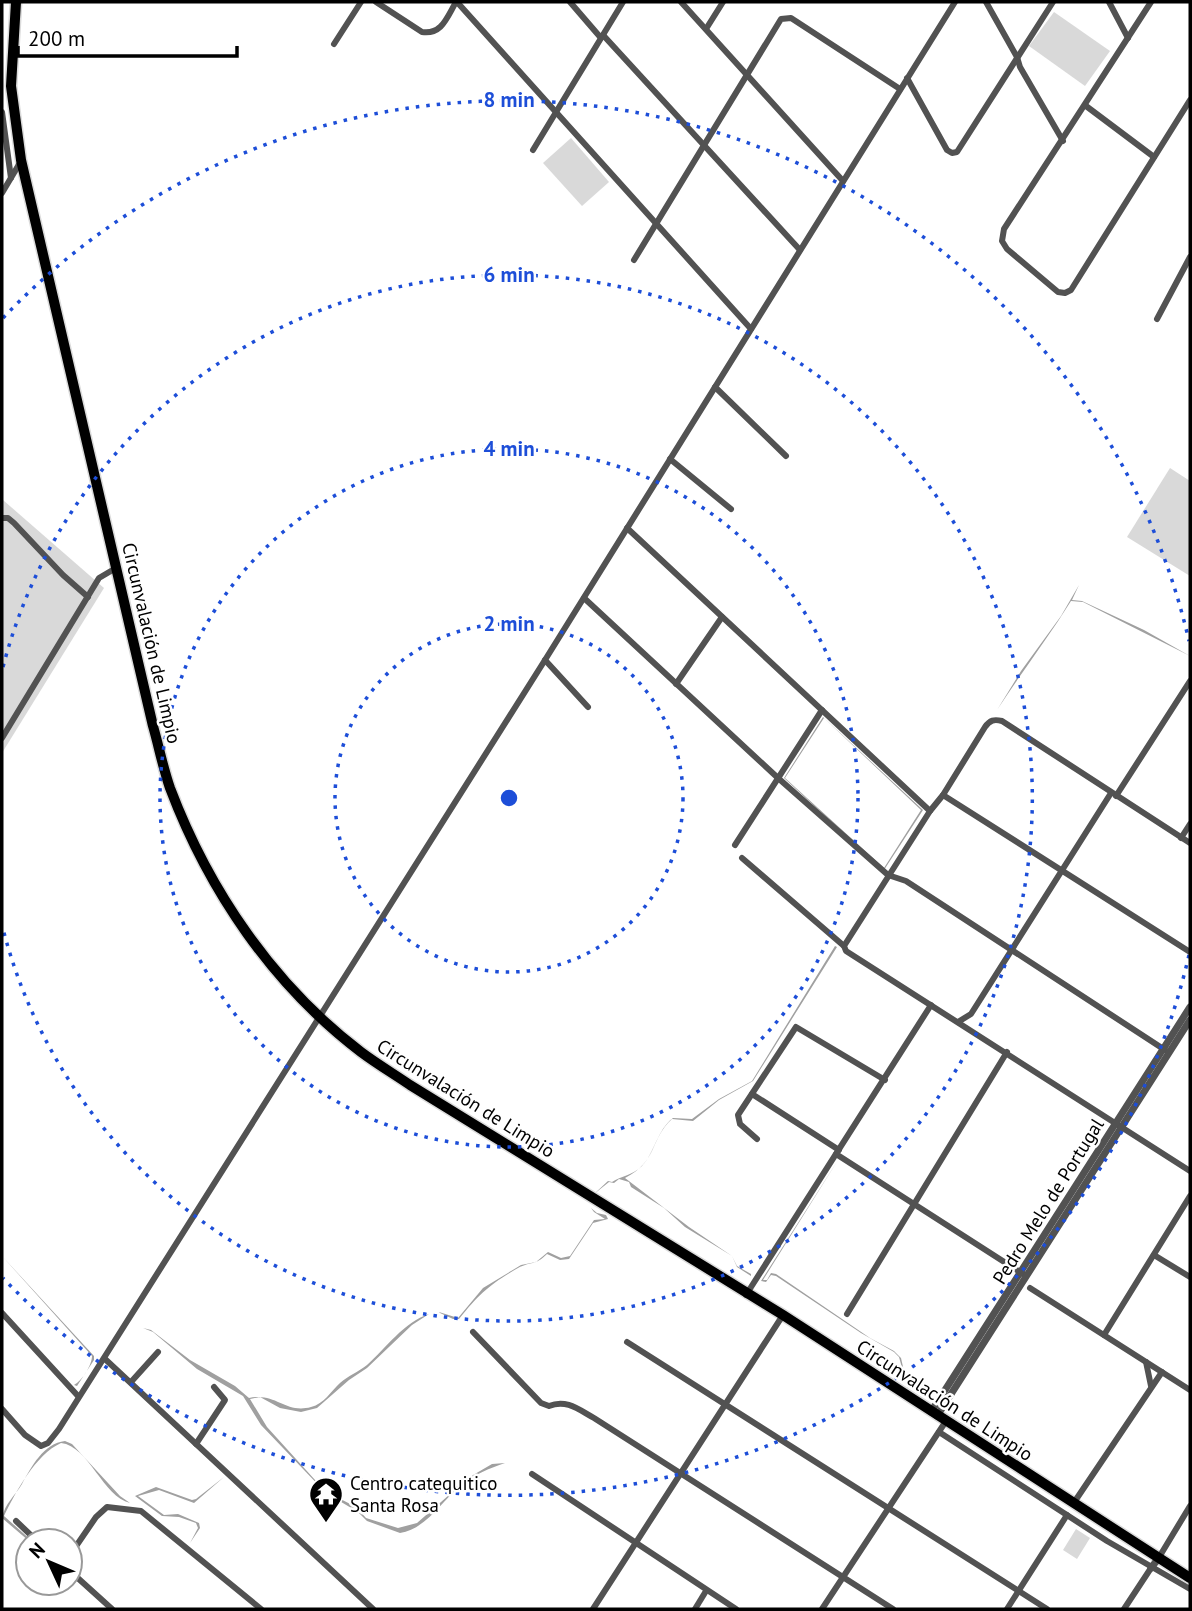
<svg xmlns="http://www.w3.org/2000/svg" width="1192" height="1611" font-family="'PT Sans',sans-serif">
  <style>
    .green { fill: #d9d9d9 }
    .water { fill: #a0a0a0; fill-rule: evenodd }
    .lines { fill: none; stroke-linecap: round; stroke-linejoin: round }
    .trunk-casing { stroke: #dbdbdb; stroke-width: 13 }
    .minor { stroke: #525252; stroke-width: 6 }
    .tertiary { stroke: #525252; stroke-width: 7 }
    .trunk { stroke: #000; stroke-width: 10 }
    .ring { fill: none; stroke: #1d4ed8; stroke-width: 3.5; stroke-dasharray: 3.5 7 }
    .labels { text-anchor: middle; stroke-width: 5; stroke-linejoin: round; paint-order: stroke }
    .street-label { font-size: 19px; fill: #000; stroke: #fff }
    .poi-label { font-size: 19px; fill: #000; stroke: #fff; text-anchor: start }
    .centre { fill: #1d4ed8; stroke: #fff; stroke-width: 3.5 }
    .ring-label { font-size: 21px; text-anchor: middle; font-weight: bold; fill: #1d4ed8; stroke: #fff; stroke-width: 5; stroke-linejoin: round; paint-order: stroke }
  </style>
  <rect width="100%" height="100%" fill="#fff"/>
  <g class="green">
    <path d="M1054 12 1110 51 1085 86 1029 46Z"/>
    <path d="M571 138 609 182 582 206 543 163Z"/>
    <path d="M1170 468 1190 481V576L1127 537Z"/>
    <path d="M3 500 104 588 2 753V502Z"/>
    <path d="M1076 1529 1090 1538 1077 1559 1063 1550Z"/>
  </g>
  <g class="water">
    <path d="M1079 585 1072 600 1082 601 1144 630 1190 656 1083 602 1071 601C1048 638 1021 673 997 710L1021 671 1061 616Z"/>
    <path d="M823 717 923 810 884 870 784 778ZM824 718 921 810 884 868 785 778Z"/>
    <path d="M835 946 837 947 753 1081 719 1100 693 1121 672 1119C650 1139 658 1161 625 1178L689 1227 732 1256 737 1266 751 1274V1276L737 1267 732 1256 685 1227 664 1208 631 1187 629 1182 619 1179 614 1183 609 1182 594 1194 608 1181 612 1182C621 1176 633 1175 642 1166 655 1152 657 1130 673 1118L692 1119 719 1099 752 1081Z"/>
    <path d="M838 1160 763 1280H767L771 1273 776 1274 870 1338 894 1351 901 1358 909 1393 899 1357 894 1352 861 1333 776 1276 771 1275 766 1282 761 1281Z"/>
    <path d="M591 1208 597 1213 606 1215 608 1219 593 1223 569 1259 560 1260 547 1254C535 1266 531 1261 518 1268 490 1284 479 1294 459 1319H453L440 1313 439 1312 458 1318 483 1288 521 1265 536 1262 548 1252 561 1258 570 1256 594 1220 605 1219 594 1212Z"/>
    <path d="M2 1256 94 1356V1360L77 1386 74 1385 2 1303 74 1385C82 1381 92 1365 92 1356Z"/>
    <path d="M429 1314 412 1325 367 1368 349 1380 317 1408 301 1412 280 1408 260 1397 250 1399 267 1427 325 1491 356 1507 366 1518 398 1528 417 1523 449 1495 456 1485 492 1464 505 1463C490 1468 473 1475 461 1485 442 1501 426 1529 400 1533L367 1521 358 1512 326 1493 261 1425 243 1396 197 1369 153 1332 143 1328 151 1330 190 1360 235 1386 249 1398C276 1392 285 1414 311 1407 324 1404 331 1391 340 1383 348 1376 358 1372 367 1365 386 1348 404 1322 429 1314Z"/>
    <path d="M65 1441 72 1444 120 1496 130 1503C103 1497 89 1446 61 1443 36 1454 15 1493 4 1516L32 1541H29L2 1518C5 1503 15 1496 22 1484 31 1467 44 1443 65 1441Z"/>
    <path d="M224 1477 194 1503 159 1490 138 1496 164 1515 178 1514 199 1523 200 1528 190 1543 198 1528 196 1523 179 1517 162 1516 135 1496 156 1487 192 1500 196 1499Z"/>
  </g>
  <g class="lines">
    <g class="trunk-casing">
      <path id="trunk" d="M16 2 11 86 21 160 153 726C159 747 163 768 170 788 209 891 273 985 361 1052 377 1064 394 1074 410 1085L783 1315 1190 1578"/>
    </g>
    <g class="minor">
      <path d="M376 2 422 32C442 35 447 17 456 2"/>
      <path d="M457 2 751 329"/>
      <path d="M570 2 601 38"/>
      <path d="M681 2 843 181"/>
      <path d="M986 2 1017 57 1020 67 1063 141"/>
      <path d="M1109 2 1128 38"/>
      <path d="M1151 2 1004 229 1002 241 1007 249 1058 292 1065 293 1071 290 1190 100"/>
      <path d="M706 29 723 2"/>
      <path d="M603 35 800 250"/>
      <path d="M334 44 361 2"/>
      <path d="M907 78 947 150 952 153 957 152 1053 2"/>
      <path d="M1086 106 1154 157"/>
      <path d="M2 112 11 178"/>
      <path d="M533 150 623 2"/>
      <path d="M2 193 21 161"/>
      <path d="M634 260 781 19 791 18 900 89"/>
      <path d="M1157 319 1190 257"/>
      <path d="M715 387 786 456"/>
      <path d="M670 459 731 509"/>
      <path d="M2 518H8L14 523 63 575 88 597"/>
      <path d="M627 528 930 811"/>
      <path d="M584 598 778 778 888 875 906 881 1165 1050"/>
      <path d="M545 660 588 707"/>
      <path d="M676 684 722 617"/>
      <path d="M2 738 99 578 116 568"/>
      <path d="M943 795 1190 952"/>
      <path d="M1116 796 1190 681"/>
      <path d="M1181 838 1190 824"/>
      <path d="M1190 843 1002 721C994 719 990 720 985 727L943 795 930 811 844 946 846 951 1190 1171"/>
      <path d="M735 845 822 710"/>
      <path d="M742 858 844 946"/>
      <path d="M958 1022 971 1014 1111 793"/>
      <path d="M752 1094 839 1150"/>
      <path d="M757 1139 740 1124 738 1115 796 1027 885 1080"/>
      <path d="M836 1154 1023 1274"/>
      <path d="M1154 1255 1190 1277"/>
      <path d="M1030 1288 1190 1390"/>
      <path d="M746 1295 931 1005"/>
      <path d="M2 1313 78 1396"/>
      <path d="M847 1314 1007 1052"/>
      <path d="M473 1332 541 1403 549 1406C566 1399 578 1409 594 1418L893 1609"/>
      <path d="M1104 1335 1190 1196"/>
      <path d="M627 1342 1047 1609"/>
      <path d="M105 1359 373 1609"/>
      <path d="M1146 1362 1151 1386"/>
      <path d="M131 1382 158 1352"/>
      <path d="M2 1409 25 1435 41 1446 48 1443 59 1429 545 660 955 2"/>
      <path d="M939 1432 1107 1541 1190 1589"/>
      <path d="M196 1444 225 1400 214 1387"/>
      <path d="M532 1474 736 1609"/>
      <path d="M1073 1504 1162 1372"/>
      <path d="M16 1521 37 1541"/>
      <path d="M70 1555 96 1517 107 1507 141 1511 261 1609"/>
      <path d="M1158 1559 1190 1506"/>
      <path d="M70 1571 112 1609"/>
      <path d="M593 1609 783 1315"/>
      <path d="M695 1609 706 1591"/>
      <path d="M822 1609 946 1421"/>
      <path d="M1007 1609 1067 1515"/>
      <path d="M1124 1609 1151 1568"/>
    </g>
    <g class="tertiary">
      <path d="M931 1412 1190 1007"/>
      <path d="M937 1416 1190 1020"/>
      <path d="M1151 1568 1158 1559"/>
    </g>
    <use href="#trunk" class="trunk"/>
  </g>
  <g class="ring">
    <circle cx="509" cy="798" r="174"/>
    <circle cx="509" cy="798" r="349"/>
    <path d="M3 667A523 523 0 1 1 3 929"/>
    <path d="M1189 955A698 698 0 0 1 3 1278M3 318A698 698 0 0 1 1189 641"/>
  </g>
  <defs>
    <g id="temple-pin" transform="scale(1.75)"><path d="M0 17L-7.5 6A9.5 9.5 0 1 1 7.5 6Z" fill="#000" stroke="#fff"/><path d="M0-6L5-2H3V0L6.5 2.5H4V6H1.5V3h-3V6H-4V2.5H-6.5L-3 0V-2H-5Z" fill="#fff"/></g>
  </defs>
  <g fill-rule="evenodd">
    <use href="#temple-pin" x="326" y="1494"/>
  </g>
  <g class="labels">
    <g class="street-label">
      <text transform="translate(152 643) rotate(77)" y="7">Circunvalación de Limpio</text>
      <text transform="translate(466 1098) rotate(32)" y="7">Circunvalación de Limpio</text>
      <text transform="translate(1048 1201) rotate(-58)" y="7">Pedro Melo de Portugal</text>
      <text transform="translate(945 1400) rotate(33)" y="7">Circunvalación de Limpio</text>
    </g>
    <g class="poi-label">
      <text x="350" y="1490">Centro catequitico<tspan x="350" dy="22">Santa Rosa</tspan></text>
    </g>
  </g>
  <circle cx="509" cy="798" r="10" class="centre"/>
  <g class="ring-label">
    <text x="509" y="107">8 min</text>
    <text x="509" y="282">6 min</text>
    <text x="509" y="456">4 min</text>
    <text x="509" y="631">2 min</text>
  </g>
  <rect width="1192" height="1611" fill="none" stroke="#000000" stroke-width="7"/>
  <g transform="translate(49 1562) rotate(314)"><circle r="33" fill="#ffffff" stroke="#999999" stroke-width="2"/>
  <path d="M0-5L12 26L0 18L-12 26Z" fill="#000000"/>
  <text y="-10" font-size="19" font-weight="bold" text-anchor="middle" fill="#000000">N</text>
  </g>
  <path d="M18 46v10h219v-10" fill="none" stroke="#000000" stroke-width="3.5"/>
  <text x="28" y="46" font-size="21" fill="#000000" stroke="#ffffff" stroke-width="5" paint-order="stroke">200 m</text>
</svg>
